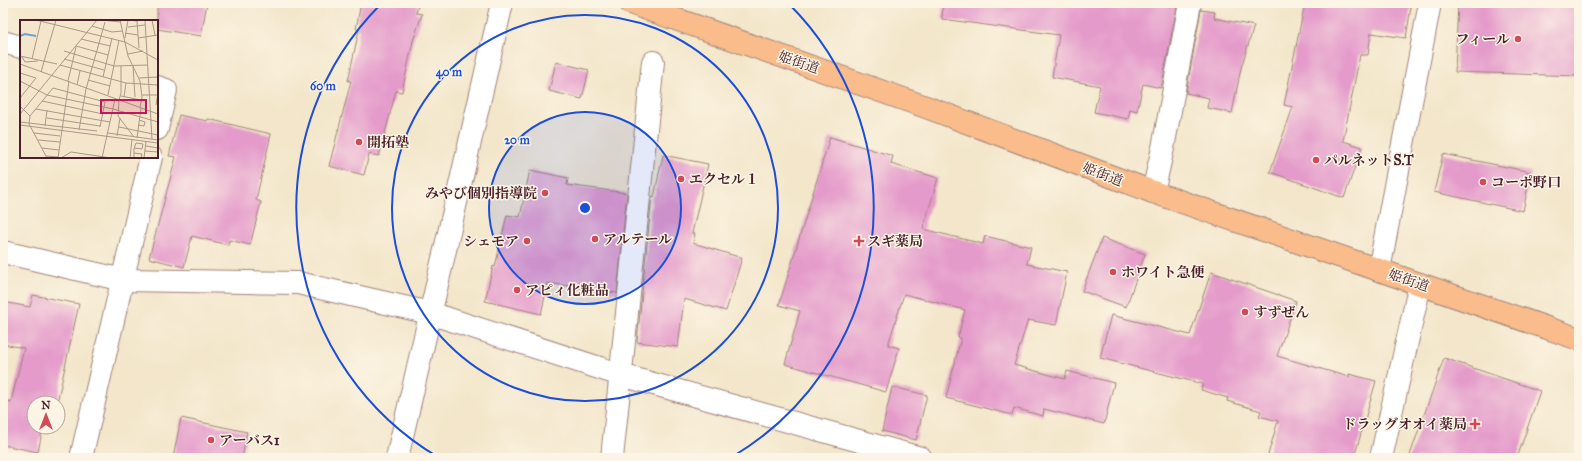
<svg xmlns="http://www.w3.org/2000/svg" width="1582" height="461" font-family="'IM FELL Great Primer','Noto Serif JP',serif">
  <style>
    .building { fill: #e49aca }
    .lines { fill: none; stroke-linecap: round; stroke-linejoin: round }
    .minor-casing { stroke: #9e827a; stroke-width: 24 }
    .major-casing { stroke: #9e827a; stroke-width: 24 }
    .minor { stroke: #fff; stroke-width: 22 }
    .major { stroke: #f9bc8a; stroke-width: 22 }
    .ring { fill: none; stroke: #1d4ed8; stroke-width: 2 }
    .poi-dot { fill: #d1495b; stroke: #fcf5e5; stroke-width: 1.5 }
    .labels { text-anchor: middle; stroke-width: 3; stroke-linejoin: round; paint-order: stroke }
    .poi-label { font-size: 14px; font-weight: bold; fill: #4a1f2b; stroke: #fcf5e5; text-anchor: start }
    .street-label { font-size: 14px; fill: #4a1f2b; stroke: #fcf5e5 }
    .inset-river { fill: none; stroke: #70a0da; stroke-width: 2 }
    .inset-road { fill: none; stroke: #af968a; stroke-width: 1 }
    .view { fill: #c2185b; fill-opacity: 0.15; stroke: #c2185b; stroke-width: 2 }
    .inset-edge { fill: none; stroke: #4a1f2b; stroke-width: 2 }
    .centre { fill: #1d4ed8; stroke: #fcf5e5; stroke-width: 2 }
    .ring-label { font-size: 12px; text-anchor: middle; font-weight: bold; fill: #1d4ed8; stroke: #fcf5e5; stroke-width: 3; stroke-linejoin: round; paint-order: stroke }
  </style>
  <rect width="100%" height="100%" fill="#fcf5e5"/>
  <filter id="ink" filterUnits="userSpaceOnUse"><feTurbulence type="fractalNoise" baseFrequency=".025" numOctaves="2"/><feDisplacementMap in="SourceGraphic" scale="8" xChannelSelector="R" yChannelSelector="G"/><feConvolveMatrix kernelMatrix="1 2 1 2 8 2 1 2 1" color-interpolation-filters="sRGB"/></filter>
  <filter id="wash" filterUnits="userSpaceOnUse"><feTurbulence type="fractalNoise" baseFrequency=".012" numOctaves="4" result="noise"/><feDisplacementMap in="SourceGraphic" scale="16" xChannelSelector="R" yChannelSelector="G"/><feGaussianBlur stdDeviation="0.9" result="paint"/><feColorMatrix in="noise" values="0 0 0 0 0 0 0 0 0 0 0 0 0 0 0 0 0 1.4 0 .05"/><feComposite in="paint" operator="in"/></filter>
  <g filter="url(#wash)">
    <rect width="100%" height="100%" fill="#f3e6ca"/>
    <g id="blocks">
      <g class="building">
        <path d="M157 3H207L201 36 157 29Z"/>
        <path d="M361 3H399L418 6 416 13 422 14 413 41 402 92 396 91 379 156 369 154 364 175 329 166 351 81H348L359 30 356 29Z"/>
        <path d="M943 3H1146L1177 7 1161 88 1143 84 1137 111 1130 109 1128 119 1094 112 1100 86 1052 77 1059 35 942 19Z"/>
        <path d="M1305 3H1379L1411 7 1406 38 1371 33 1368 55H1360L1343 141 1362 147 1344 198 1270 172 1293 107 1284 105Z"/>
        <path d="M1458 3H1579V76L1455 72Z"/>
        <path d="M1201 10 1215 12 1214 18 1254 26 1241 68 1232 113 1207 108 1209 98 1186 93Z"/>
        <path d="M556 62 589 70 582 99 549 91Z"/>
        <path d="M179 115 207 121 208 119 271 134 256 200 261 202 250 245 229 240 228 245 192 236 184 267 149 258 176 157 169 156Z"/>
        <path d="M830 137 893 156 891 164 938 178 923 229 983 244 985 236 1031 247 1027 264 1067 272 1056 325 1028 320 1014 365 1065 379 1067 371 1114 383 1104 424 1044 409 1043 416 1014 408 1012 415 946 398 961 338 958 337 965 310 904 294 888 345 899 348 886 392 785 364 800 311 779 305Z"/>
        <path d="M1443 154 1531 172 1523 211 1434 192Z"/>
        <path d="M663 155 708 164 692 233H695L693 243 742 258 726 311 684 299 678 347 637 342 652 196 654 197Z"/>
        <path d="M530 170 568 178 567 185 627 193 617 293 548 283 541 314 485 301 493 266 495 267 507 215 520 217Z"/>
        <path d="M1102 238 1145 254 1126 307 1082 291Z"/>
        <path d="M1211 272 1296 301 1277 356 1349 377V374L1376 381 1354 458H1267L1278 421 1259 416 1261 411 1227 401 1228 398 1201 390 1203 384 1100 358 1111 315 1190 335Z"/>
        <path d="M33 295 79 304 57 403H34V427H43L38 452 3 445V400L11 402 24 348 3 344V302L30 307Z"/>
        <path d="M1444 358 1540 391 1517 458H1409Z"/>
        <path d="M892 387 927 395 916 440 882 431Z"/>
        <path d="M181 418 247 432 242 458H173Z"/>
      </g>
    </g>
  </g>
  <g filter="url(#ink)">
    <use href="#blocks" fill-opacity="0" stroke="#9e827a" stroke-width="1"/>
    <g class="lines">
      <g class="minor-casing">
        <g id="minor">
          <path d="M3 42 21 47"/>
          <path d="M157 87 166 90 157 129"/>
          <path d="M1153 192 1163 148 1190 3"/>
          <path d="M3 252 123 280 298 283 430 313 621 375 921 458"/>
          <path d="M1379 270 1430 3"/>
          <path d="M81 458 151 157"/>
          <path d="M397 458 502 3"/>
          <path d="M612 458 653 62"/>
          <path d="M1381 458 1420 284"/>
        </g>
      </g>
      <g class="major-casing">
        <path id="major" d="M630 3 926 107 1153 192 1579 339"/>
      </g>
      <use href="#minor" class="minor"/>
      <use href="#major" class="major"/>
    </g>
  </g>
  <circle cx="585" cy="208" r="96" fill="#1d4ed8" fill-opacity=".12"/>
  <g class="ring">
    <circle cx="585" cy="208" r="96"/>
    <circle cx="585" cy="208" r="193"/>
    <path d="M438 457A289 289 0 0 1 381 4M789 4A289 289 0 0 1 732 457"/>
  </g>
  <g class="poi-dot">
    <circle cx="1518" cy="39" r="4"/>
    <circle cx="359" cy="142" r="4"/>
    <circle cx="1316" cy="160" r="4"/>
    <circle cx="681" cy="179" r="4"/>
    <circle cx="1483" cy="182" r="4"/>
    <circle cx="545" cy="193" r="4"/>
    <circle cx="595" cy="239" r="4"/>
    <circle cx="527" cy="241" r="4"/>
    <path d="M857 235h4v4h4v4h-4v4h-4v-4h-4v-4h4z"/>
    <circle cx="1113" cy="272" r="4"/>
    <circle cx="517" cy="290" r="4"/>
    <circle cx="1245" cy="312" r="4"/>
    <path d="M1473 418h4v4h4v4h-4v4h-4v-4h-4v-4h4z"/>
    <circle cx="211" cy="440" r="4"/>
  </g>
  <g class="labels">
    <g class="poi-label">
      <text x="1510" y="44" text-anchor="end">フィール</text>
      <text x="367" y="147">開拓塾</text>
      <text x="1324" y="165">パルネットS.T</text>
      <text x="689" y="184">エクセル１</text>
      <text x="1491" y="187">コーポ野口</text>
      <text x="537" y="198" text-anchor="end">みやび個別指導院</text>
      <text x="603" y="244">アルテール</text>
      <text x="519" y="246" text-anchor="end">シェモア</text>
      <text x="867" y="246">スギ薬局</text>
      <text x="1121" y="277">ホワイト急便</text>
      <text x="525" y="295">アピィ化粧品</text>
      <text x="1253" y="317">すずぜん</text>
      <text x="1467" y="429" text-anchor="end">ドラッグオオイ薬局</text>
      <text x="219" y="445">アーバス1</text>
    </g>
    <g class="street-label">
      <text transform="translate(799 62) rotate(19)" y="5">姫街道</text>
      <text transform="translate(1103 174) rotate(21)" y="5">姫街道</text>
      <text transform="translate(1409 280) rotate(19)" y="5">姫街道</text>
    </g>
  </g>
  <g transform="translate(20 20)">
    <rect width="138" height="138" fill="#f3e6ca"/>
    <path class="inset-river" d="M0 16 5 14 16 16"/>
    <path class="inset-road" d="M16 0 105 22 138 40M80 0 101 2M100 0 108 36 120 61 122 77 120 87M108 0 117 1 119 28M125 0 132 119M132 0 135 15M72 6 92 12 102 11M108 7 125 5M105 13 118 15M105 18 108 0M118 18 138 15M61 19 90 26M56 26 88 35M44 31 94 46 128 45M108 34 123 31M0 36 37 44M2 37 5 42 18 41M12 39 21 1M44 39 84 50M0 44 138 94M40 45 106 63 138 65M113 46 115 77M21 52 36 0M0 53 16 58 0 78M83 57 92 18M119 58 138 57M68 60 90 66M0 61 27 75 93 89 138 102M48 61 56 27M57 65 60 51M88 75 99 20M122 75H138M101 76 121 80M104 77 106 63M99 80 101 73V46M22 81 83 94M99 81 98 96 114 117M136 85 138 73M0 86 10 96M16 89 90 102M0 94 77 0M27 98 80 106M0 102 77 111M0 105 138 123M118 105 124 106 125 102 119 100M25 106 27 90M99 107 138 115M59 110 66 69 85 2M14 113 40 116M88 113 138 120M97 116 100 98M117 118 121 88M18 120 40 122M126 126 138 128M22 128 39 130M125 131 138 132M114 133 122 134 121 138M26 136 38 137M27 138 9 104 10 96 33 68 85 82 80 107M38 138 49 61M41 138 51 132 91 138M82 138 95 79M110 138 112 119M114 138V129L116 123 123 124 122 129 114 128M124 138 126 121"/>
    <path class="view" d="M81 80H126V93H81Z"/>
    <rect width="138" height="138" class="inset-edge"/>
  </g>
  <circle cx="585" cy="208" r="6" class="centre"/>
  <g class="ring-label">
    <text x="449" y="76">40 m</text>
    <text x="323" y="90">60 m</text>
    <text x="517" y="144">20 m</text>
  </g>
  <rect width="1582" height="461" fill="none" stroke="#fcf5e5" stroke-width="16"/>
  <g transform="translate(46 415)"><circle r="19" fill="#fcf5e5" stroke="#b59f9b"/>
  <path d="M0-3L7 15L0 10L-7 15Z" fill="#d1495b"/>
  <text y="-6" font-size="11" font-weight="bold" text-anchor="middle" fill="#4a1f2b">N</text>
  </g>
</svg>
